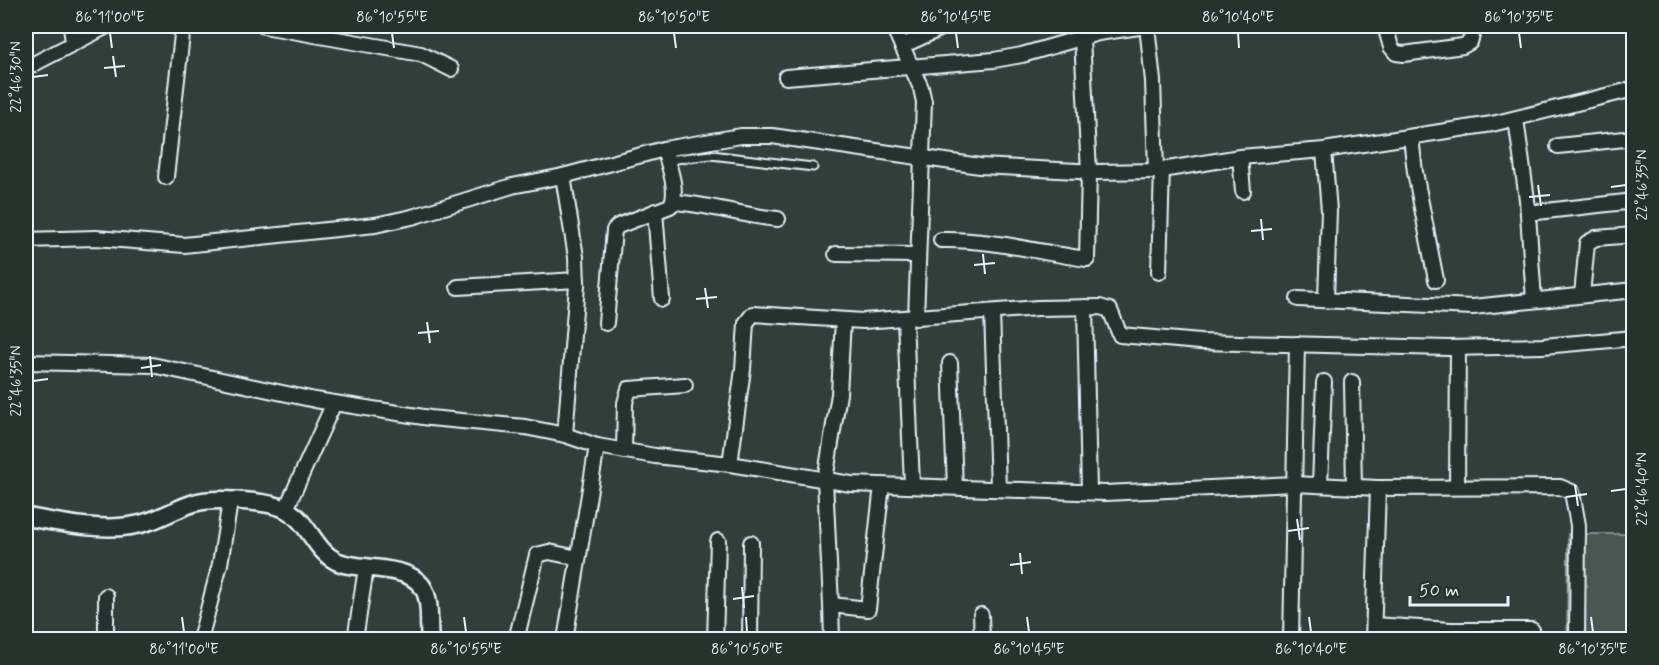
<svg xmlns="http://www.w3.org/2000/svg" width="1659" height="665" font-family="Mynerve,sans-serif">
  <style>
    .green { fill: #495651; stroke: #98a4a4; stroke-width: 1.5 }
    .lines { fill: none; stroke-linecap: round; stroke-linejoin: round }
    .service-casing { stroke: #e8f1f8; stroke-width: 11 }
    .minor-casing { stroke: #e8f1f8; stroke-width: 18 }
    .tertiary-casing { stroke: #e8f1f8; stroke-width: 21 }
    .service { stroke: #26332d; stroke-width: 7 }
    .minor { stroke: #26332d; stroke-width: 14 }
    .tertiary { stroke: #26332d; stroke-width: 16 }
    .ticks { fill: none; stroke: #e8f1f8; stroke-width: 2 }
    .neatline { fill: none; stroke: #e8f1f8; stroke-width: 2 }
    .ticks-label { font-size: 15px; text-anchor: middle; fill: #e8f1f8 }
  </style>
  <rect width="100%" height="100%" fill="#323e39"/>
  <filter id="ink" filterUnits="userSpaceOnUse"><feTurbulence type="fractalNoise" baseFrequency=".0167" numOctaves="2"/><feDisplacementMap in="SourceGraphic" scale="12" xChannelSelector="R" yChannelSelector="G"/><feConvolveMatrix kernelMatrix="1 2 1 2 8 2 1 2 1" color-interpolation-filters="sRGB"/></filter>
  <g filter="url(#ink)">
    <path class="green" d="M1568 534H1633V639L1567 640Z"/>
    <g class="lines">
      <g class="service-casing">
        <path id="service" d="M667 160 711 155 813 167"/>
      </g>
      <g class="minor-casing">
        <g id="minor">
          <path d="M71 26 73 43"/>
          <path d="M264 26 421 54 451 69"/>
          <path d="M893 26 921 88 924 102 916 318"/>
          <path d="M1147 26 1153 81 1156 171"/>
          <path d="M1385 26 1391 47 1396 53 1404 54 1463 46 1470 42 1475 26"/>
          <path d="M902 46 946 26"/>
          <path d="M26 68 107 26"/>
          <path d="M786 77 994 60 1022 55 1098 33 1146 26"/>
          <path d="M1516 119 1527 200 1534 300"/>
          <path d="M1411 137 1415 172 1436 280"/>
          <path d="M1558 146 1634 138"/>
          <path d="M1324 150 1329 211 1326 299"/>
          <path d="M1240 157 1243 191"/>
          <path d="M563 176 576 257 577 285 565 435"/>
          <path d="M166 177 183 26"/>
          <path d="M673 202C709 204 742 216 778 219"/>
          <path d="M655 211 662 299"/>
          <path d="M1528 213 1634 201"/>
          <path d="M26 240 96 238 184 245 375 225 412 217 512 186 563 176 664 149 741 136H772L980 166 1097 172 1156 171 1240 157 1324 150 1492 124 1634 89"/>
          <path d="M941 240C992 239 1036 252 1087 259L1089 172 1082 38"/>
          <path d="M836 254 917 255"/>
          <path d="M1159 272 1162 169"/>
          <path d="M458 287 577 280"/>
          <path d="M1582 295 1587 243 1596 238 1634 235"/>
          <path d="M1298 299 1473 307 1634 290"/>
          <path d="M1085 307 1089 492"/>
          <path d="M992 312 998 488"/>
          <path d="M905 318 912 485"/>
          <path d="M606 323 614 230 618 226 670 206C680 193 668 164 664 149"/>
          <path d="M26 362 152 365 315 400 430 418 525 427 565 435 597 446 655 456 730 464 851 484 1105 493 1294 484 1378 488 1560 487 1572 492 1578 525 1577 640"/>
          <path d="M950 363 955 487"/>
          <path d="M1352 382 1354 487"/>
          <path d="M624 451 625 403 629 389 685 385"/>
          <path d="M730 464 743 369 746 323 753 314 863 321 1038 308 1100 307 1110 310 1120 335 1200 342 1448 348 1543 346 1634 338"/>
          <path d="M1320 485 1324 382"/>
          <path d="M1457 486 1458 348"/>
          <path d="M286 509 334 403"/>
          <path d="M106 596V635L110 640"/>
          <path d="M831 605 825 480 839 394 843 320"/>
          <path d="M981 615 982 640"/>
          <path d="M1374 625 1451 630H1532"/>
          <path d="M518 632 537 555 549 552 578 558"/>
          <path d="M200 640 220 564 230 502"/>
          <path d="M355 640 366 568"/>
          <path d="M565 640 597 446"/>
          <path d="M715 640 718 541"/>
          <path d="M750 640 751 543"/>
          <path d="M832 640 831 605 868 609 882 485"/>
          <path d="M1291 640 1297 344"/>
          <path d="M1373 640 1378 488"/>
        </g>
      </g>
      <g class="tertiary-casing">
        <path id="tertiary" d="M26 517C59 522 96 531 130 526 154 523 172 510 194 503 212 497 268 501 285 509 308 520 314 550 336 561 361 573 415 561 426 594 431 608 428 625 430 640"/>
      </g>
      <use href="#service" class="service"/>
      <use href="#minor" class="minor"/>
      <use href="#tertiary" class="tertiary"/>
    </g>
  </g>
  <path class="ticks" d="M110 33 112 48M392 33 394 48M674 33 676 48M956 33 958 48M1238 33 1239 48M1519 33 1521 48M113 56 116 77M104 68 125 66M33 77 48 75M1538 185 1541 206M1611 187 1626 185M1529 197 1550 195M1261 219 1263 240M1251 231 1272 229M983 254 985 274M974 265 995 263M705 288 708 308M696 299 717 297M427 322 430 343M418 333 439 331M150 356 152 377M141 368 161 365M33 381 48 379M1575 485 1578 506M1611 491 1626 489M1566 497 1587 494M1297 519 1300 540M1288 531 1309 528M1020 553 1022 574M1010 565 1031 562M742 587 744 608M733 599 754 596M182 617 184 632M464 617 466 632M746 617 747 632M1027 617 1029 632M1309 617 1311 632M1591 617 1593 632"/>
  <rect width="1659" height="665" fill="none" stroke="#26332d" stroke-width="66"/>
  <path d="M1410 596v9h98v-9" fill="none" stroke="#e8f1f8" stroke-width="3"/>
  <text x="1419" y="596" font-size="18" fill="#e8f1f8" stroke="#26332d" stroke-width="4.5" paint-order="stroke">50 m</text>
  <rect x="33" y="33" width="1593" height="599" class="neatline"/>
  <g class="ticks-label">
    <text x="110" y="22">86°11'00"E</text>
    <text x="392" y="22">86°10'55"E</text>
    <text x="674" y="22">86°10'50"E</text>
    <text x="956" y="22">86°10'45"E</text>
    <text x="1238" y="22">86°10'40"E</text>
    <text x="1519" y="22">86°10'35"E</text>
    <text transform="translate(16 77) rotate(-90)" y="5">22°46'30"N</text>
    <text transform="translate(1642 185) rotate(-90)" y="5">22°46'35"N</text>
    <text transform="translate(16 381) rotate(-90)" y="5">22°46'35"N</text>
    <text transform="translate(1642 489) rotate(-90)" y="5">22°46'40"N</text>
    <text x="184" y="654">86°11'00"E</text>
    <text x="466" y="654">86°10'55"E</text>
    <text x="747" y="654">86°10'50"E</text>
    <text x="1029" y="654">86°10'45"E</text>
    <text x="1311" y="654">86°10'40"E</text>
    <text x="1593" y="654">86°10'35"E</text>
  </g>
</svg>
